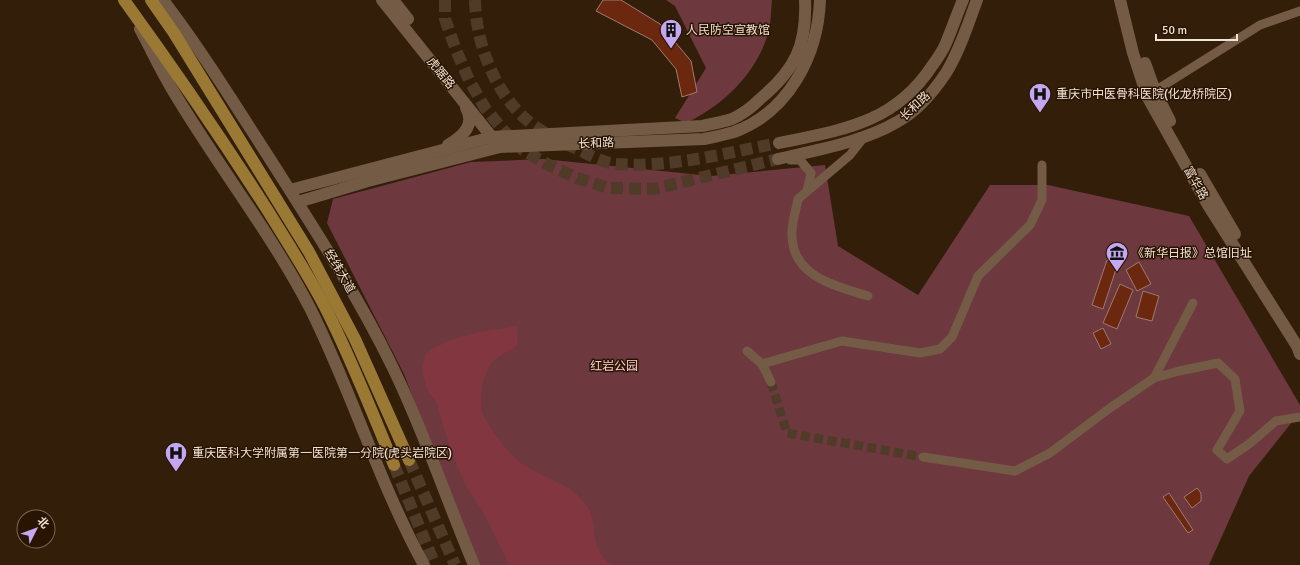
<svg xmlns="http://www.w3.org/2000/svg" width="1300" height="565" font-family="Signika,'Noto Sans SC',sans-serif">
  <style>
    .green { fill: #6d383e }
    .forest { fill: #813640 }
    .building { fill: #6c270f; stroke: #9e7b70 }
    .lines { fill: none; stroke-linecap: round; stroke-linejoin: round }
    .street-tunnel { stroke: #4f3b28; stroke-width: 9; stroke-dasharray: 9 4.5; stroke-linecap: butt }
    .secondary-tunnel { stroke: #4f3b28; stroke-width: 12; stroke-dasharray: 12 6; stroke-linecap: butt }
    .primary-tunnel { stroke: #4f3b28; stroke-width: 12; stroke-dasharray: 12 6; stroke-linecap: butt }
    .street { stroke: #745b45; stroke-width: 9 }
    .secondary { stroke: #745b45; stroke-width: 12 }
    .primary { stroke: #9a7935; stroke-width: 12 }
    .labels { text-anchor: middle; stroke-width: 3; stroke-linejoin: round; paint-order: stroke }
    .poi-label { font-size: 12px; fill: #f0e2d5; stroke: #291402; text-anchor: start }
    .street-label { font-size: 12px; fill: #f0e2d5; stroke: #291402 }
    .park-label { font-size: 12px; fill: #fbccce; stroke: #291402 }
  </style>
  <rect width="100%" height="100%" fill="#331e09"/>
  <g class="green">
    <path d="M666 0H772C771 10 771 21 769 30 758 72 724 105 686 123L675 118 706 68 675 6Z"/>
    <path d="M543 159 711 176 825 165 838 246 918 295 990 185H1048L1189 216 1300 405V412L1249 476 1209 565H478L474 559 404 374 327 223 333 199 471 162Z"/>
  </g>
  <path class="forest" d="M518 326 517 346C508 351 499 355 492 363 483 374 479 396 482 410 483 418 491 427 495 434 502 444 511 456 521 463 543 479 571 482 587 506 600 524 587 550 613 565H509L483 512 467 488 451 452 437 404 427 390 422 371 425 354C453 334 485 331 518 326Z"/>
  <g class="building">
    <path d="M603 0H621L660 24 691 61 697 92 682 97 676 69 652 40 596 11Z"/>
    <path d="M1107 260 1118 263 1103 309 1092 305Z"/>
    <path d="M1139 262 1151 284 1137 291 1126 270Z"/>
    <path d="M1120 284 1133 290 1117 329 1103 323Z"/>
    <path d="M1143 291 1159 296 1152 321 1136 317Z"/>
    <path d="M1103 328 1111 344 1101 349 1093 333Z"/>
    <path d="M1197 488 1201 493V501L1192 508 1184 497Z"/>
    <path d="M1169 493 1193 530 1188 533 1163 497Z"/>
  </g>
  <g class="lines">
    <path class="street-tunnel" d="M771 382 787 433 923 457"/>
    <g class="secondary-tunnel">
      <path d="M445 0V19L456 50 469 80 485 108 504 131 523 150 549 165 577 178 608 188 654 189 778 159"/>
      <path d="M475 0C476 47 498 103 539 129 551 137 564 143 577 149 588 154 603 163 616 164 671 168 725 153 779 143"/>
    </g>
    <g class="primary-tunnel">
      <path d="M409 460 455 565"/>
      <path d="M394 465 435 565"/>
    </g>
    <g class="street">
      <path d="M1150 94 1260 25 1300 11"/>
      <path d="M864 137 850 155 798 199C796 211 791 224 792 236 793 277 836 286 868 296"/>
      <path d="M790 160H800L811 173 807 191"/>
      <path d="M747 351 762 364 771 382"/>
      <path d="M762 364 842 341 920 353 940 349 952 337 978 276 1030 225 1042 200V165"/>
      <path d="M1154 378 1193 303"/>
      <path d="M923 457 1015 471 1050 453 1110 408 1154 378 1179 371 1218 363 1235 379 1240 411 1217 450 1227 459 1249 444 1276 421 1300 417"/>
    </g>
    <g class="secondary">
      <path d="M163 0C202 51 235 105 270 159 313 227 357 294 392 366 424 431 446 499 474 565"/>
      <path d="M382 0 495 141"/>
      <path d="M393 0 408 19"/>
      <path d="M1120 0 1133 53 1147 96 1208 205 1297 346 1300 354"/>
      <path d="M140 29C152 51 162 73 175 94 218 166 271 233 310 308 352 392 379 483 424 565"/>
      <path d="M1145 63 1155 91 1170 121"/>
      <path d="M779 143C841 130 894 124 932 66 937 59 943 51 946 43 952 29 957 14 963 0"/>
      <path d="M448 145C462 137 476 125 466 108"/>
      <path d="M778 159C816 150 863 142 897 122 916 112 934 91 946 73 960 50 968 24 977 0"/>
      <path d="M1200 174 1235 234"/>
      <path d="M290 190 492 137 702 126C712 124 723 122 732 119 743 114 752 107 760 99 795 70 807 45 805 0"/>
      <path d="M298 202 368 181 500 147 704 139C714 137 724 135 734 132 789 112 818 55 820 0"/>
    </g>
    <g class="primary">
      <path d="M124 0C174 69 222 139 268 211 287 242 308 274 325 307 351 358 372 412 394 465"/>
      <path d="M151 0 174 33 309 252 355 339 409 460"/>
    </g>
  </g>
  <defs>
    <g id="building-pin" transform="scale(1.15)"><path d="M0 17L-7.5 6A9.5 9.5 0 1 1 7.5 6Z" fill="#c4a7f1" stroke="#291402"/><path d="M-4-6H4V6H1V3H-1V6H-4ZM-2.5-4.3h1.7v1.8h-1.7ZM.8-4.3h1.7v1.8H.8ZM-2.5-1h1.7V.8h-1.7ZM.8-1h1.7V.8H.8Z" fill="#111"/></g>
    <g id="hospital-pin" transform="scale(1.15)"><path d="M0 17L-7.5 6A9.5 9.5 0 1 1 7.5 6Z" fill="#c4a7f1" stroke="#291402"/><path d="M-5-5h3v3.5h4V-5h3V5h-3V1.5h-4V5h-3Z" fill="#111"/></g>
    <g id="museum-pin" transform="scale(1.15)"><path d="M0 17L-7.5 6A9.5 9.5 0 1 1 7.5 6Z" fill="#c4a7f1" stroke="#291402"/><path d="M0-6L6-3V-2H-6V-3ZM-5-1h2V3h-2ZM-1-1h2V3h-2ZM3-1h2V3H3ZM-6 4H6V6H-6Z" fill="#111"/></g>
  </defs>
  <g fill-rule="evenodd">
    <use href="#building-pin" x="671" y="30"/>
    <use href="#hospital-pin" x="1040" y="94"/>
    <use href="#museum-pin" x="1117" y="253"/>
    <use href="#hospital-pin" x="176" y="453"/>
  </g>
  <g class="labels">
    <g class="poi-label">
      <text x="686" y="34">人民防空宣教馆</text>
      <text x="1056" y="98">重庆市中医骨科医院(化龙桥院区)</text>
      <text x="1132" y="257">《新华日报》总馆旧址</text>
      <text x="192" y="457">重庆医科大学附属第一医院第一分院(虎头岩院区)</text>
    </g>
    <g class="street-label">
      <text transform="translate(441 73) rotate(51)" y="4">虎踞路</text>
      <text transform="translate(915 106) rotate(-43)" y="4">长和路</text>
      <text transform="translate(596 143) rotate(-2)" y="4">长和路</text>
      <text transform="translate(1196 183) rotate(61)" y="4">富华路</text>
      <text transform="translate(340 271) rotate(60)" y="4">经纬大道</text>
    </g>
    <g class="park-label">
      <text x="614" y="370">红岩公园</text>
    </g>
  </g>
  <g transform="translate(36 529) rotate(48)"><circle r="19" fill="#291402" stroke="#796656"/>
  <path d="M0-3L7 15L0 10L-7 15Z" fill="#c4a7f1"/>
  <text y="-6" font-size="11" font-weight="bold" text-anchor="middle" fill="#f0e2d5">北</text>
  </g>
  <path d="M1156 34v6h81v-6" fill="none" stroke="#f0e2d5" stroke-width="2"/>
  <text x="1162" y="34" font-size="12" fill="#f0e2d5" stroke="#291402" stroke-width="3" paint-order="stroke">50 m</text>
</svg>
